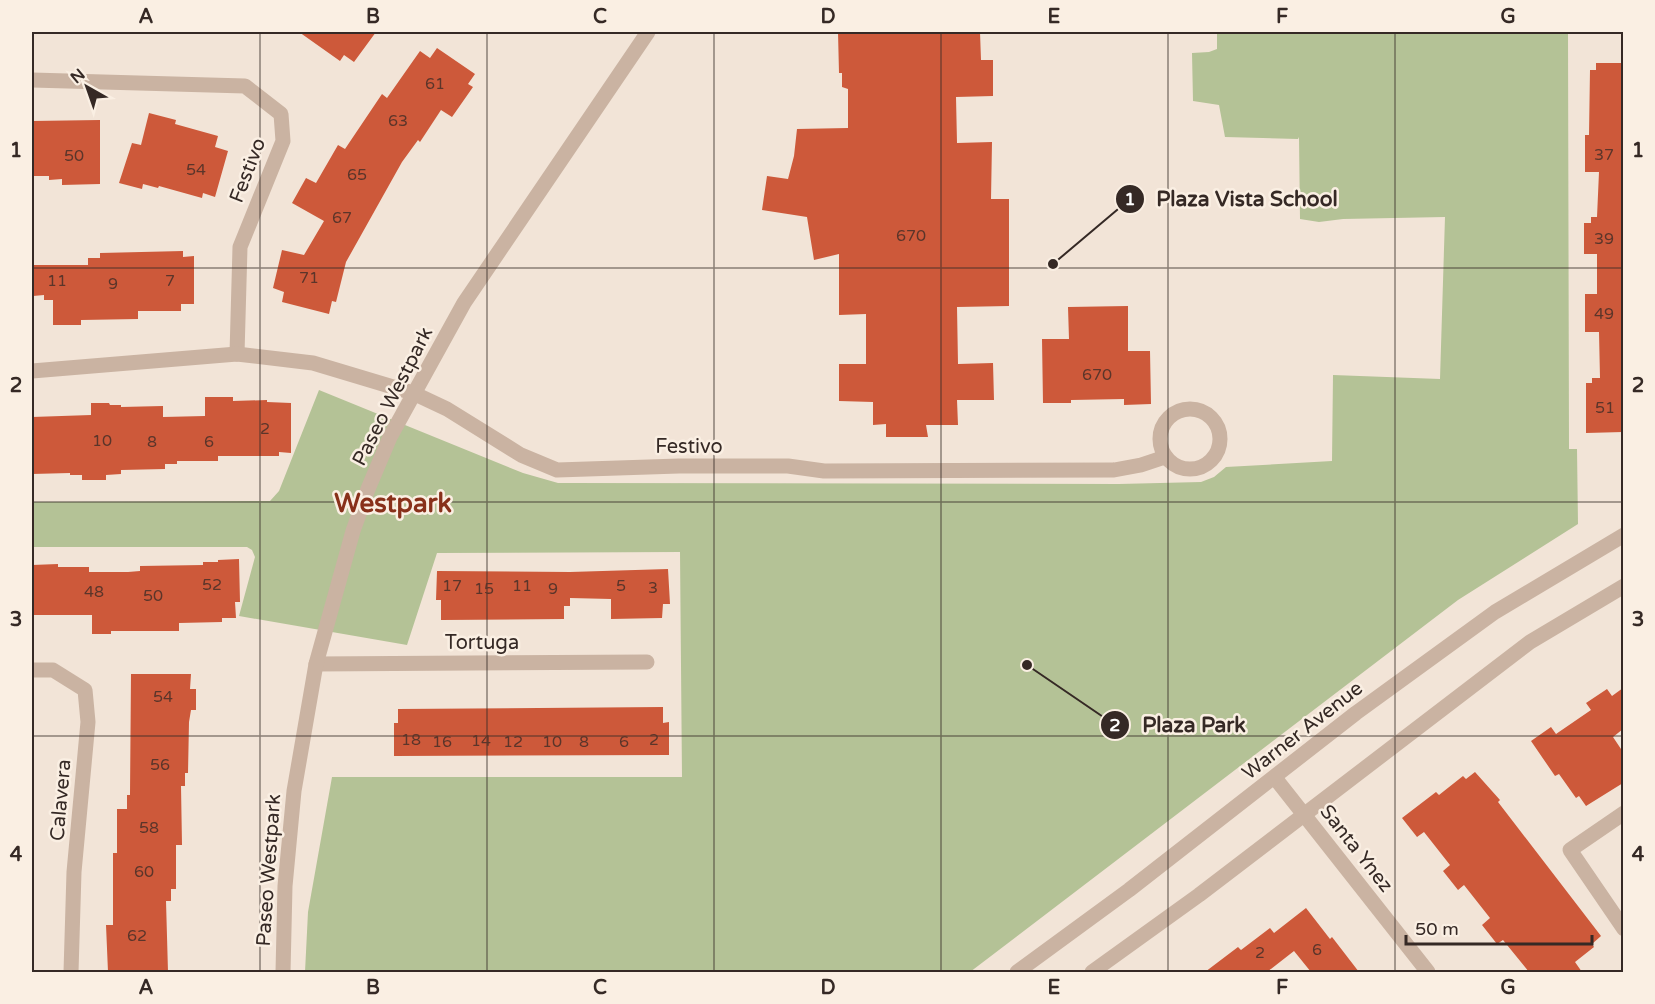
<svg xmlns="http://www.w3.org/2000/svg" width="1655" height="1004" font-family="'Varela Round',sans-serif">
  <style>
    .green { fill: #b4c296 }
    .building { fill: #cd593a }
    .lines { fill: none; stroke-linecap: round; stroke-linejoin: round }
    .minor { stroke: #cab3a2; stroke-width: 15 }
    .tertiary { stroke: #cab3a2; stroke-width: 15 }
    .grid { fill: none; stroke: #352925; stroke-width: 1.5; stroke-opacity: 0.55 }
    .labels { text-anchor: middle; stroke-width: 5; stroke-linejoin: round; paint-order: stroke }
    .number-label { font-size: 16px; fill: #5b352a }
    .street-label { font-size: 20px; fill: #352925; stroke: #faefe3 }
    .district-label { font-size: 26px; font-weight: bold; fill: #88301a; stroke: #faefe3 }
    .leader { fill: none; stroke: #352925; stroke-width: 2 }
    .callout-dot { fill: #352925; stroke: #faefe3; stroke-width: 2 }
    .mark-label { font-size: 18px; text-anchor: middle; font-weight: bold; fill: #fff }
    .callout-label { font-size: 21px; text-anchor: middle; font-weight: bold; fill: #352925; stroke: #faefe3; stroke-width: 5; stroke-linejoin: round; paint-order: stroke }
    .neatline { fill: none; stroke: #352925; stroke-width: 2 }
    .grid-label { font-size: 20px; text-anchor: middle; font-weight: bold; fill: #352925 }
  </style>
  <rect width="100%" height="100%" fill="#f2e4d7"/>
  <path class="green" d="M1217 32H1568L1569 449H1577L1578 524 1458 600 970 972H305L308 912 332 777H682L680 552 437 553 407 645 239 616 255 557 252 550 247 547H32V502L270 501 279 491 319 390 523 473 558 483 1119 484 1201 482 1214 477 1226 467 1332 461 1333 375 1440 379 1445 217 1343 219 1319 222 1300 219 1299 137 1298 139 1225 137 1219 105 1193 101 1192 53 1209 52 1217 49Z"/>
  <g class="building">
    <path d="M299 32H376L354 62 344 55 340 61Z"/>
    <path d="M838 32H980L981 60H993V96L956 97 957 143 992 142 991 199H1009V306L957 307 958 364 993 363 994 400H957L958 425H926L928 437H886V424L873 425V402L839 401V364H866V314L839 315V254L814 260 807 217 762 210 767 176 788 179 794 156 797 129 848 128V89L842 87V73H839Z"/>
    <path d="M437 48 475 74 468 84 473 87 452 117 441 110 420 142 418 140 402 162 346 262 336 302 332 301 329 314 282 302 284 292 273 288 282 250 304 255 324 221 292 203 306 178 316 183 338 145 345 149 382 94 387 98 420 51 430 58Z"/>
    <path d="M1596 63H1623V432L1586 433V383H1592V378H1600L1599 332H1585V294H1597V254H1584V223H1591V217H1597L1599 172H1585V135H1589L1590 70H1596Z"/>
    <path d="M149 113 176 120 175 124 218 136 215 147 228 151 215 197 203 193 202 198 159 186 158 188 143 184 142 189 119 183 132 143 141 145Z"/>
    <path d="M100 120V184L62 185V179L49 180V176H32V121Z"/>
    <path d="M183 251V257L194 256V304H181V311H138V319L81 320V325H53V300H44V295L33 296V265H88V258H100V253Z"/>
    <path d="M1128 306V351H1150L1151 404 1124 405V399L1071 400V403H1043L1042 339H1069L1068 307Z"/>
    <path d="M205 397H233V401L267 400V402L291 403V453L279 452V456H218V461H177V464H165V469L121 470V474L106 475V480H82V475H70V473L32 474V417L91 415V403H109L110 405H121V407L163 406V417L205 416Z"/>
    <path d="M239 559 240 602H235L236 618H222V622L179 623V631H111V634H92V615H32V565L58 564V567H89V572H128L140 571V566L203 565V562H218V560Z"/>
    <path d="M668 569 670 604H663L662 618 611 619V599L570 598V606H564V619L441 620V600H436L437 571 570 572Z"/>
    <path d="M131 674H191L190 689H196V710H191L189 722 188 773H185V786H181L182 845H176V889H171V901H166L168 972H108L106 925H113V853H117V809H127V795H130Z"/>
    <path d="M1623 688V729L1613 737 1623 752V783L1586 806 1579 796 1576 798 1559 774 1555 776 1531 741 1551 727 1556 734 1591 710 1586 703 1607 689 1612 696Z"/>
    <path d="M663 707V723L669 722V755L394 756V723H398V709Z"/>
    <path d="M1475 772 1500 800 1498 802 1518 828 1601 936 1592 944 1594 947 1575 962 1582 972H1529L1503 940 1497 944 1482 925 1490 918 1464 885 1458 890 1443 871 1450 865 1424 832 1417 837 1402 818 1436 792 1439 795 1463 776 1466 779Z"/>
    <path d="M1306 908 1330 939 1332 937 1359 972H1311L1294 951 1267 972H1205L1238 947 1241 950 1270 928 1274 933Z"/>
  </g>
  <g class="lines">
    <g class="minor">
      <path d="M32 80 245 86 281 114 283 141 240 247 237 354"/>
      <path d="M32 371 237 354 313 363 413 393 447 409 521 455 557 470 679 466H788L824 471 1114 470 1141 465 1165 457"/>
      <circle cx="1190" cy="439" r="30"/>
      <path d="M316 664 647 662"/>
      <path d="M32 670H53L85 690 88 722 74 872 71 972"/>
      <path d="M1275 778 1428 972"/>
      <path d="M1624 813 1570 850 1624 929"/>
    </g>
    <g class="tertiary">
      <path d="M283 972 285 886 294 791 316 664 353 531 368 489 390 437 464 303 648 32"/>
      <path d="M1017 972 1129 890 1356 713 1495 612 1624 535"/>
      <path d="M1092 972 1199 895 1530 642 1624 586"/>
    </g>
  </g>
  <path class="grid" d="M260 32V972M487 32V972M714 32V972M941 32V972M1168 32V972M1395 32V972M32 268H1624M32 502H1624M32 736H1624"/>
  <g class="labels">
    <g class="number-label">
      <text x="435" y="89">61</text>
      <text x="398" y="126">63</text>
      <text x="1604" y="160">37</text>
      <text x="74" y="161">50</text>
      <text x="196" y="175">54</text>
      <text x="357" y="180">65</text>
      <text x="342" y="223">67</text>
      <text x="911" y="241">670</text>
      <text x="1604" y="244">39</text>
      <text x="309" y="283">71</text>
      <text x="57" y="286">11</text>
      <text x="170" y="286">7</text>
      <text x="113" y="289">9</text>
      <text x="1604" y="319">49</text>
      <text x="1097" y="380">670</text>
      <text x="1605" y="413">51</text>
      <text x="265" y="434">2</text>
      <text x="102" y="446">10</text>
      <text x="152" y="447">8</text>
      <text x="209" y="447">6</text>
      <text x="212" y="590">52</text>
      <text x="452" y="591">17</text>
      <text x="522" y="591">11</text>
      <text x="621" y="591">5</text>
      <text x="653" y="593">3</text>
      <text x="484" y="594">15</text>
      <text x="553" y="594">9</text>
      <text x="94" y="597">48</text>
      <text x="153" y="601">50</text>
      <text x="163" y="702">54</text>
      <text x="411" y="745">18</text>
      <text x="654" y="745">2</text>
      <text x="481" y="746">14</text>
      <text x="442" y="747">16</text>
      <text x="513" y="747">12</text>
      <text x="552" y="747">10</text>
      <text x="584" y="747">8</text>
      <text x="624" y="747">6</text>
      <text x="160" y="770">56</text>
      <text x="149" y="833">58</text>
      <text x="144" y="877">60</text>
      <text x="137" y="941">62</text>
      <text x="1317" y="955">6</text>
      <text x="1260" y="958">2</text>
    </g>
    <g class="street-label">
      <text transform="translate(247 170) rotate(-69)" y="7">Festivo</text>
      <text transform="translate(392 396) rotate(-63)" y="7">Paseo Westpark</text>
      <text x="689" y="453">Festivo</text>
      <text x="482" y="649">Tortuga</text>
      <text transform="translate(1302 730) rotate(-38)" y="7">Warner Avenue</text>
      <text transform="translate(60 800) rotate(-85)" y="7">Calavera</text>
      <text transform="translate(1357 848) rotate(52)" y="7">Santa Ynez</text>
      <text transform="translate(268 870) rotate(-86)" y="7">Paseo Westpark</text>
    </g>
    <g class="district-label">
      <text x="393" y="512">Westpark</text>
    </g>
  </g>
  <path class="leader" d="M1053 264L1130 199M1027 665L1115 725"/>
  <g class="callout-dot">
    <circle cx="1053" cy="264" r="6"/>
    <circle cx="1027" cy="665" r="6"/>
    <circle cx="1130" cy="199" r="15"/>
    <circle cx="1115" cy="725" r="15"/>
  </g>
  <g class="mark-label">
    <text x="1130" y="205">1</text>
    <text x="1115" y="731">2</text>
  </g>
  <g class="callout-label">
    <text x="1247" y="206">Plaza Vista School</text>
    <text x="1194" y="732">Plaza Park</text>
  </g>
  <rect width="1655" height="1004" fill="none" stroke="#faefe3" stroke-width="66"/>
  <g transform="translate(87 87) rotate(320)" stroke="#faefe3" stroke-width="4.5" paint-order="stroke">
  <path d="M0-4.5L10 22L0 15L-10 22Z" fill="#352925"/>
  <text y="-9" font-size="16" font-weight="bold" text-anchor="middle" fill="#352925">N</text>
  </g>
  <path d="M1406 935v9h186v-9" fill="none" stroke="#352925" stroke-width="3"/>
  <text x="1415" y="935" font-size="18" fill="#352925" stroke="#faefe3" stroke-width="4.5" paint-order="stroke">50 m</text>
  <rect x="33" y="33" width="1589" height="938" class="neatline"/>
  <g class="grid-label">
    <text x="146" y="23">A</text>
    <text x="373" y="23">B</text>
    <text x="600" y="23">C</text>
    <text x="828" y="23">D</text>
    <text x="1054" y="23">E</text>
    <text x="1282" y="23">F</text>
    <text x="1508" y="23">G</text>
    <text x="16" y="157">1</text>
    <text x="1638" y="157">1</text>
    <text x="16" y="392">2</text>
    <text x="1638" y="392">2</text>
    <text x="16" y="626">3</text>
    <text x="1638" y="626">3</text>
    <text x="16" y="861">4</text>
    <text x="1638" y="861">4</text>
    <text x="146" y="994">A</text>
    <text x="373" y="994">B</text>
    <text x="600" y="994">C</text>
    <text x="828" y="994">D</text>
    <text x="1054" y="994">E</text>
    <text x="1282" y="994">F</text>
    <text x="1508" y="994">G</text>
  </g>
</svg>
